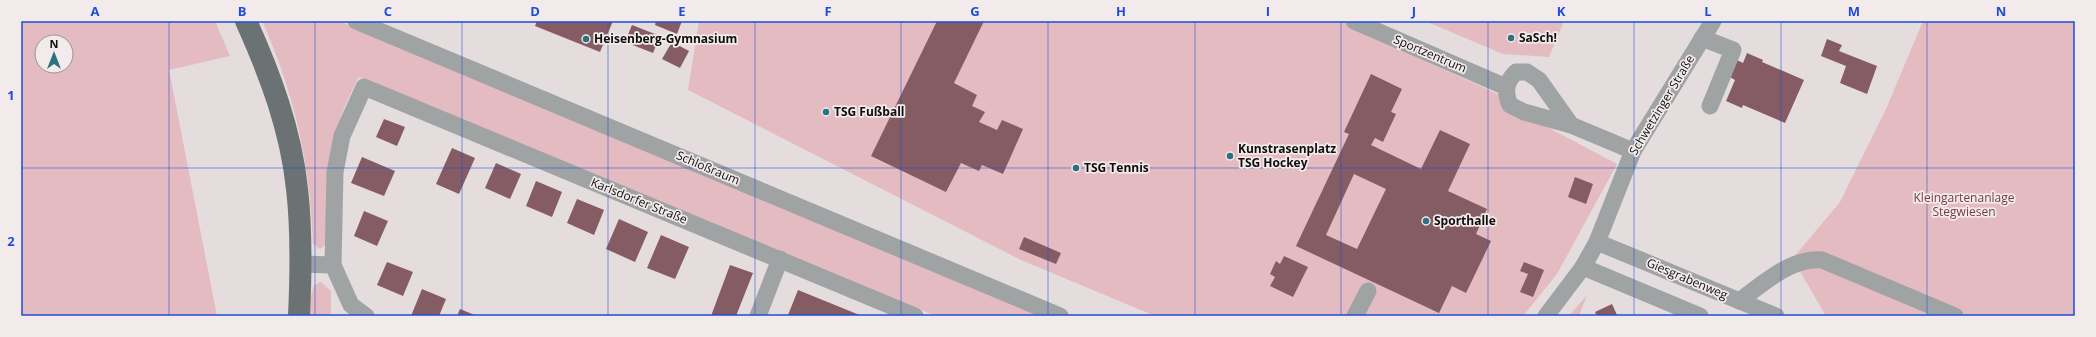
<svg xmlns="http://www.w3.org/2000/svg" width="2096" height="337" font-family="'Open Sans',sans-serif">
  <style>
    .green { fill: #e4bbc0; fill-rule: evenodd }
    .building { fill: #855c63; fill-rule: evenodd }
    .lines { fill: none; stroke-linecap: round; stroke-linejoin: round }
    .minor { stroke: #a0a3a4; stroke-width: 17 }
    .major { stroke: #6b7273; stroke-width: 22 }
    .grid { fill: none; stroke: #1d4ed8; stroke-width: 1; stroke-opacity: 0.55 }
    .poi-dot { fill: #2d7181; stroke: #f2eaeb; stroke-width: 1.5 }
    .labels { text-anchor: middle; stroke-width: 3.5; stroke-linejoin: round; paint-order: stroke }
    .poi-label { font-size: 12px; font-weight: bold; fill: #100d0d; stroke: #f2eaeb; text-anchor: start }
    .street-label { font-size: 12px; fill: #100d0d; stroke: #f2eaeb }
    .park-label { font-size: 12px; fill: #773b46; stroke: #f2eaeb }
    .neatline { fill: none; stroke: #1d4ed8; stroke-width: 1.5 }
    .grid-label { font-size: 13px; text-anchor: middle; font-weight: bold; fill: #1d4ed8 }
  </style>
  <rect width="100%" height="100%" fill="#e5dcdd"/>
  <g class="green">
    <path d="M21 21H215L230 56 169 70 217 316H21ZM42 42H66V66H42Z"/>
    <path d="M262 21H339L1046 316H936L359 77C329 132 323 180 329 242L320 249 313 244C310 163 295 95 262 21Z"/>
    <path d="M699 21H1344L1351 28 1498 94 1547 127 1617 164 1557 274 1523 316H1155L1021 260 688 90Z"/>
    <path d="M1425 21H1564L1549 57 1503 54Z"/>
    <path d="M1923 21H2075V316H1826L1795 263 1793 258 1840 202 1886 109Z"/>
    <path d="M321 282 331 291V316H306L314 285Z"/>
    <path d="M1587 295 1579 316H1569Z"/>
  </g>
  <g class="building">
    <path d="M537 21H613L600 52 535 26Z"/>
    <path d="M656 21H682L677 34 655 25Z"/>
    <path d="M937 21H984L954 83 977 95 972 106 985 112 979 122 997 130 1002 120 1023 129 1003 174 982 165 979 171 961 163 946 192 871 156Z"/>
    <path d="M632 25 660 36 653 53 625 42Z"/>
    <path d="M1827 39 1842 45 1839 51 1877 66 1867 94 1840 83 1846 66 1821 56Z"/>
    <path d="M672 42 689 51 680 68 662 59Z"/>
    <path d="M1747 53 1763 60 1762 62 1804 80 1785 123 1743 105 1742 108 1726 101 1735 80 1730 77 1737 60 1743 63Z"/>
    <path d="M1371 74 1402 89 1391 112 1396 114 1383 142 1375 138 1371 145 1421 169 1440 130 1470 144 1448 191 1487 209 1476 234 1491 241 1466 293 1452 286 1439 313 1296 246 1349 134 1344 132ZM1354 174 1386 189 1357 249 1326 235Z"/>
    <path d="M384 119 405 127 397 146 376 137Z"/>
    <path d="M452 148 475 158 459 194 436 184Z"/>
    <path d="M362 157 395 171 384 196 351 183Z"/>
    <path d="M496 163 521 174 510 199 485 188Z"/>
    <path d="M1575 177 1593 184 1586 204 1568 197Z"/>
    <path d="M536 181 562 192 552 217 526 206Z"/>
    <path d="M577 199 604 210 594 235 567 223Z"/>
    <path d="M364 211 388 221 377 246 354 236Z"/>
    <path d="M619 219 648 232 635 262 606 249Z"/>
    <path d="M661 235 689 247 675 279 647 268Z"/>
    <path d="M1024 237 1061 253 1056 264 1019 249Z"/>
    <path d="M1284 256 1308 267 1293 297 1270 286 1275 277 1270 274 1276 261 1280 264Z"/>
    <path d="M387 262 413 272 403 296 377 285Z"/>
    <path d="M1524 262 1544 270 1533 297 1520 292 1528 274 1520 271Z"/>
    <path d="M730 265 753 273 736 316H711Z"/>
    <path d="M422 289 446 299 439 316H411Z"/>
    <path d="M798 290 862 316H791L788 315Z"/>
    <path d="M1612 304 1617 315 1597 316 1595 312Z"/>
    <path d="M460 309 477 316H457Z"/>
  </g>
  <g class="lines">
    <g class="minor">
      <path d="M356 21 1060 316"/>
      <path d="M1354 21 1506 87"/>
      <path d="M1702 38 1733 50 1710 106"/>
      <path d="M1571 125 1539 80 1527 72H1516C1506 82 1504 91 1510 105L1524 112 1571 125 1633 151"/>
      <path d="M1597 242 1776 316"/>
      <path d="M301 264 333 265"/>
      <path d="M1583 267 1700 316"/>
      <path d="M1739 301C1763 284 1791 257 1822 260L1955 316"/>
      <path d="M366 316 351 305 333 265 335 172 342 136 364 87 915 316"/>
      <path d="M758 316 780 259"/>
      <path d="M1355 316 1368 291"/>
      <path d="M1546 316 1583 267 1597 242 1633 151 1713 21"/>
    </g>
    <path class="major" d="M246 21C270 74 291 130 297 189 302 231 301 273 299 316"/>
  </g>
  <path class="grid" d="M169 21V316M315 21V316M462 21V316M608 21V316M755 21V316M901 21V316M1048 21V316M1195 21V316M1341 21V316M1488 21V316M1634 21V316M1781 21V316M1927 21V316M21 168H2075"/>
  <g class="poi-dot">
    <circle cx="1511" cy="38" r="4"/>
    <circle cx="586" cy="39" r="4"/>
    <circle cx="826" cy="112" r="4"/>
    <circle cx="1230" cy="156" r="4"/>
    <circle cx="1076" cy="168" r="4"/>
    <circle cx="1426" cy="221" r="4"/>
  </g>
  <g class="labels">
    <g class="poi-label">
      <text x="1519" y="42">SaSch!</text>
      <text x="594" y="43">Heisenberg-Gymnasium</text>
      <text x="834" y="116">TSG Fußball</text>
      <text x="1238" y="153">Kunstrasenplatz<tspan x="1238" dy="14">TSG Hockey</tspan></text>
      <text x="1084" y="172">TSG Tennis</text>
      <text x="1434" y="225">Sporthalle</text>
    </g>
    <g class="street-label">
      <text transform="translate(1430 54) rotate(23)" y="4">Sportzentrum</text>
      <text transform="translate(1662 105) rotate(-59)" y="4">Schwetzinger Straße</text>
      <text transform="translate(708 168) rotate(23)" y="4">Schloßraum</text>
      <text transform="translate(639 201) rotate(22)" y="4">Karlsdorfer Straße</text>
      <text transform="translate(1687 279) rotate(23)" y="4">Giesgrabenweg</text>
    </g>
    <g class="park-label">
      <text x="1964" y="202">Kleingartenanlage<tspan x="1964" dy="14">Stegwiesen</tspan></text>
    </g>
  </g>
  <rect width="2096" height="337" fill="none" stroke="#f2eaeb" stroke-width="44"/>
  <g transform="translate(54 54)"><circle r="19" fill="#f2eaeb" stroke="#989292"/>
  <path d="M0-3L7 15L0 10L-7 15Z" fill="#2d7181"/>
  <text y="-6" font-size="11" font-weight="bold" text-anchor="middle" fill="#100d0d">N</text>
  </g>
  <rect x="22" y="22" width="2052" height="293" class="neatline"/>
  <g class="grid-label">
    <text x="95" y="16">A</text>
    <text x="242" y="16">B</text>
    <text x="388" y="16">C</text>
    <text x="535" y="16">D</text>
    <text x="682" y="16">E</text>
    <text x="828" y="16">F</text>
    <text x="975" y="16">G</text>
    <text x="1121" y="16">H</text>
    <text x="1268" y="16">I</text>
    <text x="1414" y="16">J</text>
    <text x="1561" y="16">K</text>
    <text x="1708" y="16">L</text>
    <text x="1854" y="16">M</text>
    <text x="2001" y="16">N</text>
    <text x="11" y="100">1</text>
    <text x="11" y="246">2</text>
  </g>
</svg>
